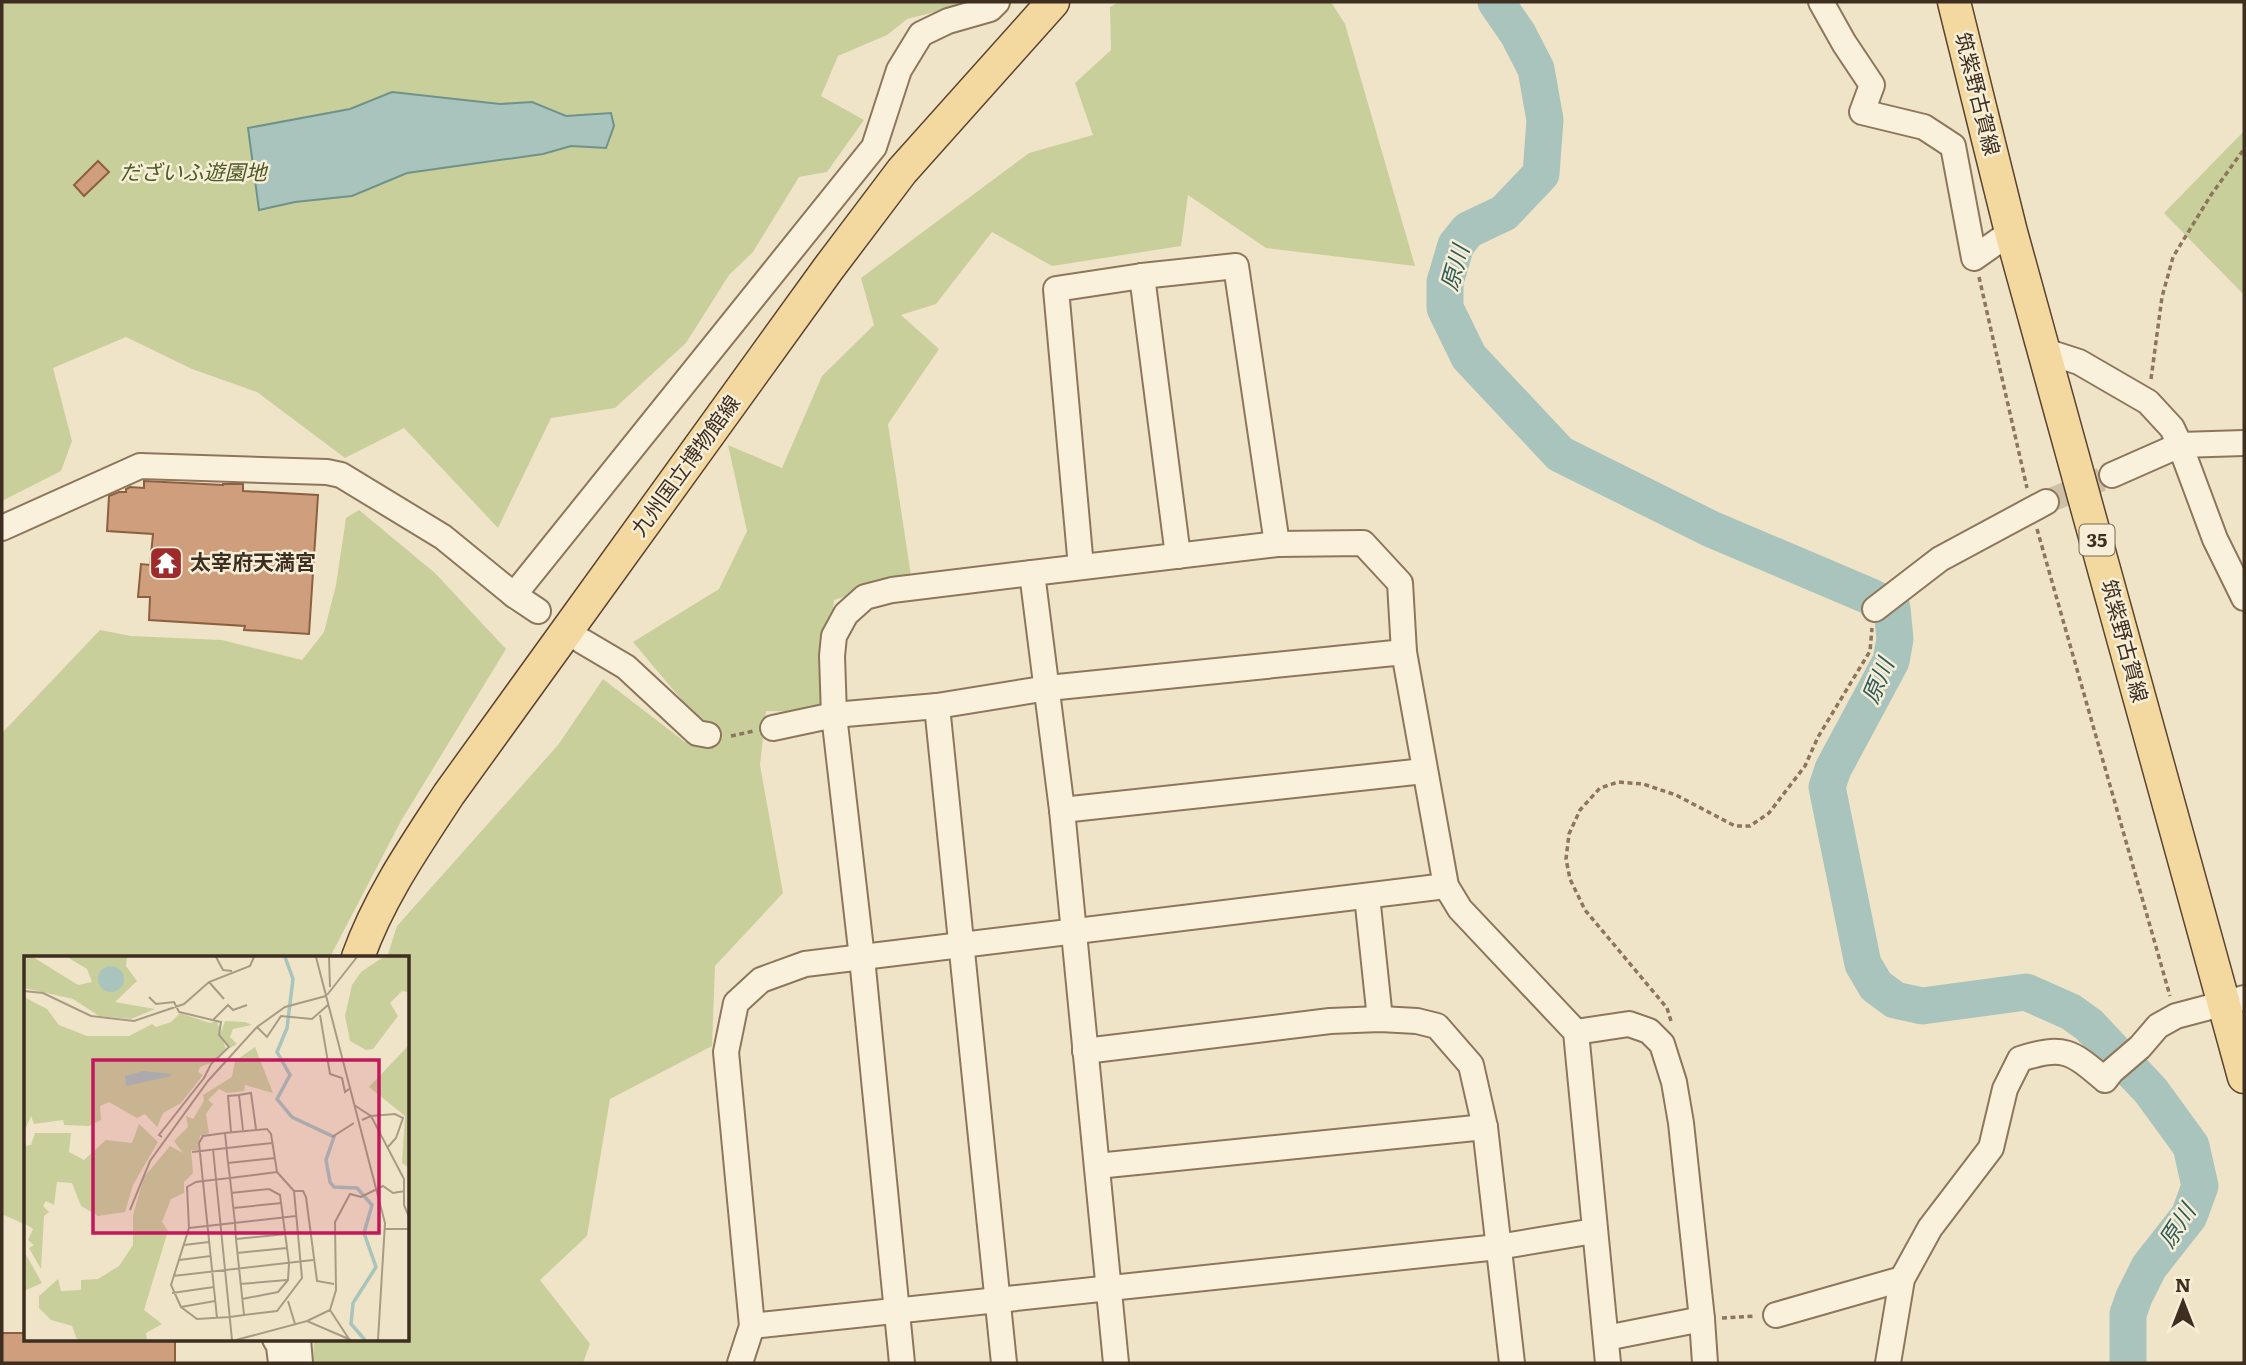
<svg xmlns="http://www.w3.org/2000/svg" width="2246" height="1365" font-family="Literata,'Noto Sans JP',serif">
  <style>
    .green { fill: #c9cf9b }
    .water { fill: #a9c4bc; stroke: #6f938a; stroke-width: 2 }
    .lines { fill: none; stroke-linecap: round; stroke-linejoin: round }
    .river { stroke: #a9c4bc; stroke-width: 37 }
    .building { fill: #cf9f7d; stroke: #8d5f41; stroke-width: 2 }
    .minor-tunnel { stroke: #ccc0a6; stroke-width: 24; stroke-dasharray: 24 12; stroke-linecap: butt }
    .minor-casing { stroke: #8d765c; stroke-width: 28 }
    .major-casing { stroke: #5b4430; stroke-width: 35 }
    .path { stroke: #8d765c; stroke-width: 3.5; stroke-dasharray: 5 3.5; stroke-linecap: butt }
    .minor { stroke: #faf1dc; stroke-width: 24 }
    .major { stroke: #f3d9a0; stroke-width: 32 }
    .labels { text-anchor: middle; stroke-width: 5; stroke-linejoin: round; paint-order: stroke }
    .shield { fill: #f7eed8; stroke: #756857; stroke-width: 2 }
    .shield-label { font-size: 19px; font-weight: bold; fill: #3d2e20 }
    .street-label { font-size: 21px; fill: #3d2e20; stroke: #f7eed8 }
    .park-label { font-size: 21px; font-style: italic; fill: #4d5a26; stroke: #f7eed8 }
    .poi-label { font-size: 21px; font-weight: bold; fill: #3d2e20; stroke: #f7eed8; text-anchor: start }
    .water-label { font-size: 23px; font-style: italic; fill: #2f5d5a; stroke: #f7eed8 }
    .inset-river { fill: none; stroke: #a9c4bc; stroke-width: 3.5 }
    .inset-road { fill: none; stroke: #a89b85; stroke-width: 2 }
    .view { fill: #c2185b; fill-opacity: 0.15; stroke: #c2185b; stroke-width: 3.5 }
    .inset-edge { fill: none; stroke: #3d2e20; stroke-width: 3.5 }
  </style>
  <rect width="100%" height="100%" fill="#f0e4c8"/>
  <g class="green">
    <path d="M2 2H975L907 19 887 35 838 56 821 96 864 120 827 172 799 177 753 252 729 275 686 343 615 408 551 418 498 528 404 428 345 458 257 392 192 369 126 337 53 368 72 441 61 471 2 501Z"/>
    <path d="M1119 2H1331L1345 24 1415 266 1266 248 1188 195 1181 246 1052 266 992 232 936 304 901 315 939 349 888 424 911 576 834 600 824 712 766 711 760 765 783 893 715 966 712 1046 610 1099 587 1236 540 1280 590 1344 583 1363H313L314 1339H408V957H387L397 926 558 745 603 679 685 742 711 735 633 642 719 589 747 531 728 445 782 468 822 376 874 325 861 278 1029 153 1093 135 1075 83 1111 50 1110 7Z"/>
    <path d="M2244 131V295L2164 213Z"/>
    <path d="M359 510 435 573 506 649 401 821 330 957H26V1225L2 1214V733L100 630 131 636 222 640 302 660 324 632 336 585 346 518Z"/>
  </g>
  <path class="water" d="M392 92 500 104 532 102 566 116 611 113 614 126 606 148 571 146 543 154 407 173 352 196 295 202 259 210 248 128 350 109Z"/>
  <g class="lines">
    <path class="river" d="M1496 2 1518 34 1536 69 1545 120 1541 174 1504 213 1468 230 1456 245 1445 282V308L1469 357 1560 454 1711 529 1869 596 1892 608 1895 639 1891 661 1833 769 1827 787 1863 964 1876 986 1895 1000 1922 1006 2026 992 2071 1012 2089 1025 2151 1091 2191 1146 2200 1186 2189 1216 2149 1267 2134 1297 2128 1314V1363"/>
  </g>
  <g class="building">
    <path d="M98 161 109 172 84 196 74 185Z"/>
    <path d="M144 481 223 485V484H243V491L318 495 309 634 244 630 245 626 149 620 150 597H138L141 564 150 565 153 534 107 531 109 496 119 492H126V489L130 487 144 488Z"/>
    <path d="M2 1333H26V1339H175V1363H2Z"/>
  </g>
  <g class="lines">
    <path class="minor-tunnel" d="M2046 502 2112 475"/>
    <g class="minor-casing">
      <g id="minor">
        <path d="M1821 2 1844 43 1872 85 1862 112 1924 127 1953 146 1974 258 2011 232"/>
        <path d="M1142 276 1178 556"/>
        <path d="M2045 351 2079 362 2148 402 2172 428 2180 445 2244 443"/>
        <path d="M2112 475 2180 445 2215 539 2244 598"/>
        <path d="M2 528 140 466 327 472 341 475 443 537 514 595 538 611"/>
        <path d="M1081 567 1056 289 1142 276 1236 266 1277 544"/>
        <path d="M514 595 874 147 899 70 921 34 948 21 990 9 997 2"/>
        <path d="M1875 609 1940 559 2046 502"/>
        <path d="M582 641 626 667 697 733 708 735"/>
        <path d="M937 706 1004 1363"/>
        <path d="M773 728 834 715 937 706 1048 688 1404 652"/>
        <path d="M1062 810 1424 771"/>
        <path d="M1367 896 1380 1019"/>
        <path d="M1576 1032 1629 1024 1649 1031 1662 1044 1674 1082 1681 1123 1702 1319 1705 1363"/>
        <path d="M1085 1051 1330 1021 1380 1019 1417 1021 1437 1026 1471 1065 1485 1127 1512 1363"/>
        <path d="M1097 1166 1485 1127"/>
        <path d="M1776 1315 1902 1279"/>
        <path d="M752 1326 1498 1247 1594 1231"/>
        <path d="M1606 1338 1702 1319"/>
        <path d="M275 1339 279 1346 281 1363"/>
        <path d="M298 1339 300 1363"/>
        <path d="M740 1363 752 1326 726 1052 736 1003 761 980 805 964 1446 886"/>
        <path d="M902 1363 862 958 834 715 832 656 834 636 846 614 865 597 892 590 1032 573"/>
        <path d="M1116 1363 1062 810 1032 573 1277 544 1363 543 1400 583 1404 652 1446 886 1460 909 1576 1032 1608 1363"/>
        <path d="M1888 1363 1902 1279 1930 1228 1991 1148 2005 1089 2020 1059C2064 1045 2071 1051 2105 1080L2112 1071 2140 1047 2158 1026 2176 1016 2244 998"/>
      </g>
    </g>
    <g class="major-casing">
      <g id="major">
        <path d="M1954 2 2011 232 2244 1077"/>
        <path d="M358 957C379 898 415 846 449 794L828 269 902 171 1053 2"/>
      </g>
    </g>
    <g class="path">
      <path d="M1979 277 2027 488"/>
      <path d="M2151 379 2162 297 2173 257 2211 195 2244 149"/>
      <path d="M2037 529 2170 996"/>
      <path d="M731 736 754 731"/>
      <path d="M1671 1021 1667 1008 1585 910 1570 879 1566 859 1569 834 1580 810 1600 788 1618 782 1643 784 1676 795 1735 826H1750L1769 813 1805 766 1818 737 1870 651 1872 628"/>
      <path d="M1722 1318 1756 1316"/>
    </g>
    <use href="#minor" class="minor"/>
    <use href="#major" class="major"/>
  </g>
  <defs>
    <g id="temple-square" transform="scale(1.75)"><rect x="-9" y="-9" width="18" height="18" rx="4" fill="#9e2a2b" stroke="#f7eed8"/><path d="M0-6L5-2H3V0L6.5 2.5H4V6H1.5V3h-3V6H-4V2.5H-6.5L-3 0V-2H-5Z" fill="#fff"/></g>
  </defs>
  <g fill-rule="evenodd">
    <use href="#temple-square" x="166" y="563"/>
  </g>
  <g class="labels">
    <rect class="shield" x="2079.5" y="524.5" width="35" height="31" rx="5"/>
    <g class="shield-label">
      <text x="2097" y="547">35</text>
    </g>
    <g class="street-label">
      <text transform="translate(1977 94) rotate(76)" y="7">筑紫野古賀線</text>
      <text transform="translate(686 466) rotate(-54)" y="7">九州国立博物館線</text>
      <text transform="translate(2124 641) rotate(75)" y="7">筑紫野古賀線</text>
    </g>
    <g class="park-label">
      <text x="193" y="180">だざいふ遊園地</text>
    </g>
    <g class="poi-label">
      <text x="190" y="570">太宰府天満宮</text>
    </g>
    <g class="water-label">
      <text transform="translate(1455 268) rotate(-74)" y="8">原川</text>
      <text transform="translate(1878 681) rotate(-67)" y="8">原川</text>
      <text transform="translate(2177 1226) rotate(-57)" y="8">原川</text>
    </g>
  </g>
  <g transform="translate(24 956)">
    <rect width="385" height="385" fill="#f0e4c8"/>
    <path d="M0 1H9L54 29 68 26 63 13 43 1H103L102 10 113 25 91 46 131 53 107 63 75 60 49 43 0 32ZM359 1H385V36L378 35 366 47 374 60 349 93 342 94 326 85 321 60 328 29 337 16ZM0 41 23 53 35 69 63 80H105L128 68 132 71 147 66 156 57 186 67 193 65 202 94 194 104 176 111 174 116 179 119 157 147 139 157 133 171 121 158 113 162 85 146 76 150 77 164 65 170 40 169 39 164 10 168 7 160 0 176ZM201 65 221 66 228 69 209 73 206 81 213 88 206 92 196 79ZM385 89V212L378 207 381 160 345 131ZM231 91 249 137 221 129 220 135 203 137 195 133 184 144 189 148 182 158 185 177 176 180 174 194H167L169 217 160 226V237L147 243 138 266 144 275 120 354 138 368 122 377 123 384H53L48 370 27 364 15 352V340L34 323 37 335 57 334V324L74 323 95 310 109 289V259L120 221 146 190 159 197 150 185 164 171 162 160 169 163 180 145 179 139 208 121 211 105ZM115 168 134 186 109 229 101 256 74 260 57 250 48 227 33 226 30 249 22 245 19 250 25 256 20 260 17 313 5 292 10 289 4 284 9 273 0 267V190L7 189 11 177H47L45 196 60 204 82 184 108 187ZM0 295 18 327 0 335Z" fill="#c9cf9b"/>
    <path d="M74 23a13 13 0 1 1 26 0a13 13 0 1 1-26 0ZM119 115 147 118V120L102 130 101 120Z" fill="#a9c4bc"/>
    <path class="inset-river" d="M261 1 269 23 263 72 253 96 266 119 253 143 268 161 310 181 302 204 306 226 310 231 333 232 348 249 340 277 352 311 329 347 327 368 341 384"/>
    <path class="inset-road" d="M192 1 199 14 208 15M292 1 361 267 354 384M305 1 306 31M185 26 200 43M0 35 19 37 67 60 110 65 160 48 185 26 226 10 230 1M303 39 333 1M125 41 132 48 150 46 155 56 197 66 195 79 205 91 187 108 180 122 135 179 138 181M296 59 306 118 318 122 321 136 325 133M189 64 204 49 209 54 223 49M233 71 243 81 257 60 288 63 304 49M215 139 219 174M330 149 347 160 371 158 379 162 372 182 363 192M338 164 347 160 380 223V249L385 261M207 176 204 140 215 139 227 137 232 173M308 181 330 167M189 193 208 384M168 196 248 187M204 207 251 202M270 235H279L282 241 293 325 310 328M207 237 245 233 256 239 265 307 264 324 254 336 218 343M209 252 258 247M106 254 126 205 184 125 233 71 261 51 302 40M165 272 272 260M361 273H385M212 283 262 278M160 289 185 286M213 297 263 292M155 304 187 300M149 320 289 304M216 328 263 324M148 337 190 331M264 345 271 368M157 351 191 345M306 354 325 383M220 359 212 283 211 267 206 222 204 207 201 177 243 173 247 178 253 216 270 235 278 322 253 355 220 359 206 361 173 363 157 351 147 329 165 272 163 231 172 226 179 225 206 222 253 216M193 362 175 187 179 180 201 177M283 365 306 354 312 334 311 266 326 238 337 241 359 230 369 237 381 235M212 384 283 365 327 384"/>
    <path class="view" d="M69 104H355V277H69Z"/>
    <rect width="385" height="385" class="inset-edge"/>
  </g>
  <rect width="2246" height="1365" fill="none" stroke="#3d2e20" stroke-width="7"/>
  <g transform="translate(2183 1302)" stroke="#f7eed8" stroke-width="5" paint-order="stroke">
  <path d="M0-5L12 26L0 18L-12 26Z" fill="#3d2e20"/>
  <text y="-10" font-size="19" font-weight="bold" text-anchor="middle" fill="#3d2e20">N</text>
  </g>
</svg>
